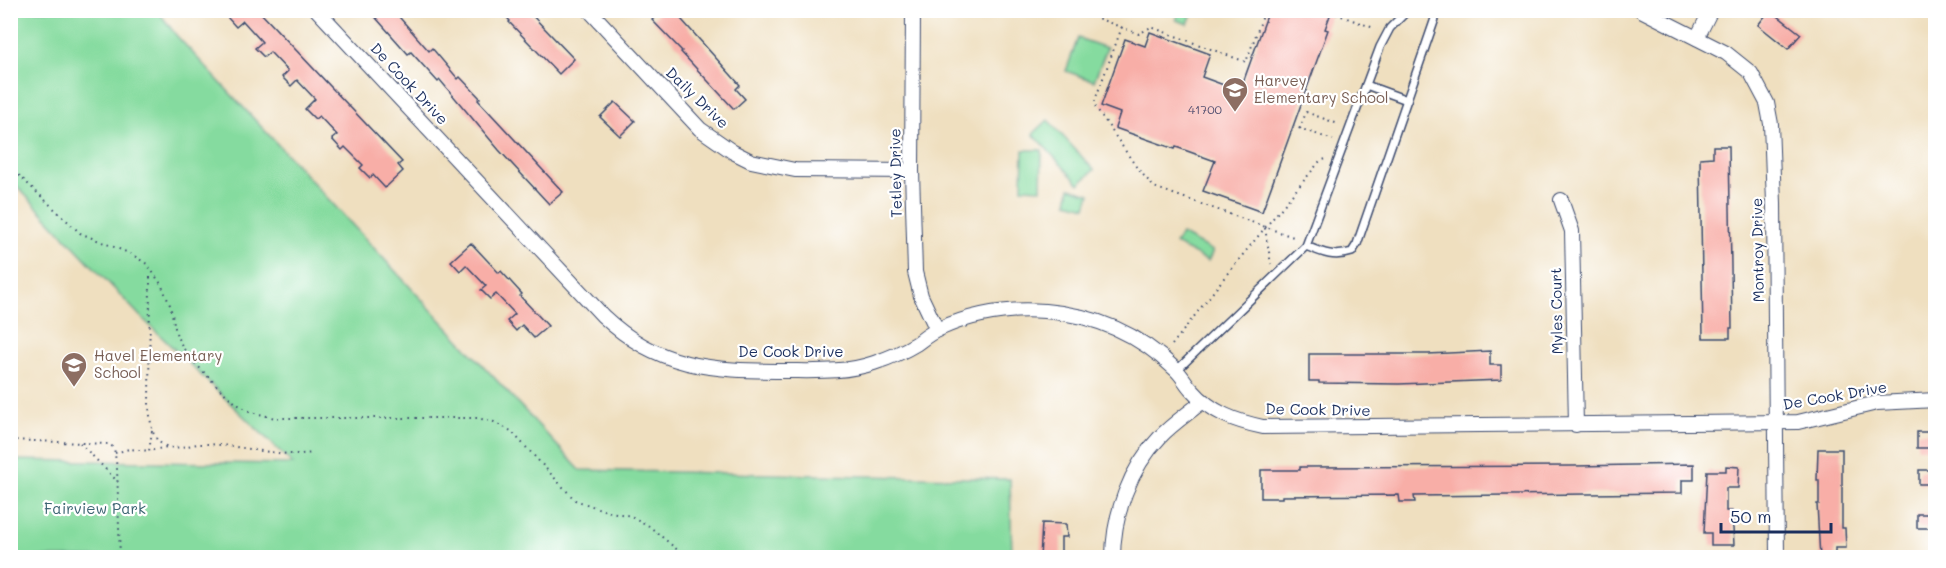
<svg xmlns="http://www.w3.org/2000/svg" width="1946" height="568" font-family="Mali,sans-serif">
  <style>
    .green { fill: #85db9f; stroke: #50857e; stroke-width: 1.5 }
    .building { fill: #f8aea7 }
    .lines { fill: none; stroke-linecap: round; stroke-linejoin: round }
    .service-casing { stroke: #3b496d; stroke-width: 10 }
    .minor-casing { stroke: #3b496d; stroke-width: 16 }
    .path { stroke: #3b496d; stroke-width: 2; stroke-dasharray: 1.5 4.5; stroke-linecap: butt }
    .service { stroke: #fff; stroke-width: 7 }
    .minor { stroke: #fff; stroke-width: 14 }
    .labels { text-anchor: middle; stroke-width: 4.5; stroke-linejoin: round; paint-order: stroke }
    .number-label { font-size: 12px; fill: #524f70 }
    .education-label { font-size: 15px; fill: #785e54; stroke: #fff; text-anchor: start }
    .street-label { font-size: 15px; fill: #1b2f5e; stroke: #fff }
    .park-label { font-size: 15px; fill: #3b6372; stroke: #fff }
  </style>
  <rect width="100%" height="100%" fill="#fff"/>
  <filter id="ink" filterUnits="userSpaceOnUse"><feTurbulence type="fractalNoise" baseFrequency=".0167" numOctaves="2"/><feDisplacementMap in="SourceGraphic" scale="12" xChannelSelector="R" yChannelSelector="G"/><feConvolveMatrix kernelMatrix="1 2 1 2 8 2 1 2 1" color-interpolation-filters="sRGB"/></filter>
  <filter id="wash" filterUnits="userSpaceOnUse"><feTurbulence type="fractalNoise" baseFrequency=".008" numOctaves="4" result="noise"/><feDisplacementMap in="SourceGraphic" scale="24" xChannelSelector="R" yChannelSelector="G"/><feGaussianBlur stdDeviation="1.35" result="paint"/><feColorMatrix in="noise" values="0 0 0 0 0 0 0 0 0 0 0 0 0 0 0 0 0 1.4 0 .05"/><feComposite in="paint" operator="in"/></filter>
  <g filter="url(#wash)">
    <rect width="100%" height="100%" fill="#efdfbf"/>
    <g class="green">
      <path d="M11 10 158 11 176 35 580 470 1010 479 1012 557H11V460L293 464 140 316 11 180Z"/>
      <path d="M1180 10 1193 11 1188 24 1176 20Z"/>
      <path d="M1078 38 1107 48 1094 81 1066 71Z"/>
      <path d="M1048 120 1094 170 1079 184 1033 134Z"/>
      <path d="M1023 150H1042L1041 189 1022 188Z"/>
      <path d="M1070 188 1090 194 1086 207 1067 202Z"/>
      <path d="M1181 234 1213 251 1208 261 1175 244Z"/>
    </g>
    <g id="blocks">
      <g class="building">
        <path d="M233 10H258L402 162 398 165 403 171 385 188 373 175 370 178 360 168 363 165 345 147 342 150 332 139 337 135 319 116 315 119 305 109 315 99 297 80 291 86 282 77 288 71 270 52 264 57 255 48 262 42 243 21 236 27 227 17Z"/>
        <path d="M369 10H393L429 51 432 48 458 79 460 77 480 98 478 100 563 192 549 204 499 150 440 80 438 82 411 52 408 54Z"/>
        <path d="M500 10H527L574 59 559 74 509 22 510 21Z"/>
        <path d="M661 10H673L740 85 736 89 745 99 734 109 681 52 682 51 652 20Z"/>
        <path d="M1269 10H1332L1325 29 1328 30 1262 212 1203 191 1215 161 1176 147 1175 149 1115 128 1120 113 1101 106 1125 39 1145 46 1150 32 1210 54 1202 77 1240 91Z"/>
        <path d="M1770 10 1801 34 1788 49 1758 25Z"/>
        <path d="M615 102 635 121 620 136 600 117Z"/>
        <path d="M1713 146H1729L1732 328H1730V338H1703L1700 158 1713 157Z"/>
        <path d="M471 243 499 273 501 271 522 294 520 296 548 326 534 338 522 325 516 331 507 321 515 314 496 294 490 299 481 290 486 286 466 265 460 271 451 261Z"/>
        <path d="M1490 351V365H1501V380L1399 384 1319 383V381H1309V354H1428Z"/>
        <rect x="1917" y="432" width="14" height="16"/>
        <path d="M1818 449H1842V528H1845L1846 548H1835V558H1820L1817 504H1819V480H1817Z"/>
        <path d="M1694 464V480H1682V493L1414 496 1415 502H1400L1399 495 1282 496V498H1261V470H1300V467L1574 466Z"/>
        <path d="M1726 466 1739 467 1738 488H1726V511H1732L1734 545H1711V533H1704L1707 471H1726Z"/>
        <rect x="1919" y="470" width="16" height="14"/>
        <path d="M1917 514H1934L1935 528H1917Z"/>
        <path d="M1042 523 1066 524 1067 537H1061V558H1040Z"/>
      </g>
    </g>
  </g>
  <g filter="url(#ink)">
    <use href="#blocks" fill-opacity="0" stroke="#3b496d" stroke-width="1.5"/>
    <g class="lines">
      <g class="service-casing">
        <g id="service">
          <path d="M1366 85 1407 100"/>
          <path d="M1306 246C1323 253 1334 258 1352 252L1357 244 1438 10"/>
          <path d="M1177 370 1306 246 1380 47 1390 28 1408 10"/>
        </g>
      </g>
      <g class="minor-casing">
        <g id="minor">
          <path d="M317 10 603 316C659 369 711 370 784 371 814 371 845 373 874 363 889 358 903 352 916 344 923 339 930 333 939 329 972 314 1009 308 1045 311 1095 315 1139 334 1175 369 1182 375 1186 384 1192 390 1212 413 1235 421 1263 427L1798 422 1877 403 1936 400"/>
          <path d="M589 10 700 129 733 152 751 161 795 170 912 171"/>
          <path d="M913 10 912 171 915 272 921 296 937 330"/>
          <path d="M1641 10 1726 53 1751 73 1767 103 1771 124 1774 203 1777 558"/>
          <path d="M1697 38 1711 10"/>
          <path d="M1561 200 1572 231 1576 425"/>
          <path d="M1113 558C1113 515 1130 468 1160 437 1172 424 1189 413 1203 401"/>
        </g>
      </g>
      <g class="path">
        <path d="M1076 10 1139 34 1151 27 1246 62 1265 10"/>
        <path d="M1336 14 1374 28"/>
        <path d="M1122 27 1095 100V106L1137 168 1154 187 1296 238"/>
        <path d="M1293 126 1333 140"/>
        <path d="M1300 129 1306 112 1338 124"/>
        <path d="M10 167 80 233 131 254 147 264 161 284 170 305 177 337 184 349 195 363 221 390 237 404 251 412 275 418H477L494 422 511 431 575 500 606 511 631 516 649 526 687 558"/>
        <path d="M1265 228 1271 264"/>
        <path d="M150 277 149 407C151 421 150 440 166 446 176 450 189 445 198 444 237 443 274 458 313 453"/>
        <path d="M1172 345 1227 274 1320 161 1326 159"/>
        <path d="M152 431 149 451 167 447"/>
        <path d="M10 440 109 444 114 448 117 468 120 558"/>
        <path d="M80 443 118 482"/>
        <path d="M115 453 129 449 150 451"/>
      </g>
      <use href="#service" class="service"/>
      <use href="#minor" class="minor"/>
    </g>
  </g>
  <defs>
    <g id="school-pin" transform="scale(1.35)"><path d="M0 17L-7.5 6A9.5 9.5 0 1 1 7.5 6Z" fill="#8d6e63" stroke="#fff"/><path d="M0-5L7-2L0 1L-7-2ZM-4 1L0 2.5L4 1V4Q0 6-4 4Z" fill="#fff"/></g>
  </defs>
  <g fill-rule="evenodd">
    <use href="#school-pin" x="1235" y="90"/>
    <use href="#school-pin" x="74" y="365"/>
  </g>
  <g class="labels">
    <g class="number-label">
      <text x="1205" y="114">41700</text>
    </g>
    <g class="education-label">
      <text x="1254" y="86">Harvey<tspan x="1254" dy="17">Elementary School</tspan></text>
      <text x="94" y="361">Havel Elementary<tspan x="94" dy="17">School</tspan></text>
    </g>
    <g class="street-label">
      <text transform="translate(409 84) rotate(47)" y="5">De Cook Drive</text>
      <text transform="translate(697 98) rotate(44)" y="5">Daily Drive</text>
      <text transform="translate(896 173) rotate(-91)" y="5">Tetley Drive</text>
      <text transform="translate(1758 250) rotate(-91)" y="5">Montroy Drive</text>
      <text transform="translate(1557 311) rotate(-91)" y="5">Myles Court</text>
      <text x="791" y="357">De Cook Drive</text>
      <text transform="translate(1835 396) rotate(-10)" y="5">De Cook Drive</text>
      <text transform="translate(1318 410) rotate(1)" y="5">De Cook Drive</text>
    </g>
    <g class="park-label">
      <text x="95" y="514">Fairview Park</text>
    </g>
  </g>
  <rect width="1946" height="568" fill="none" stroke="#fff" stroke-width="36"/>
  <path d="M1721 523v9h110v-9" fill="none" stroke="#1b2f5e" stroke-width="3"/>
  <text x="1730" y="523" font-size="18" fill="#1b2f5e" stroke="#ffffff" stroke-width="4.5" paint-order="stroke">50 m</text>
</svg>
